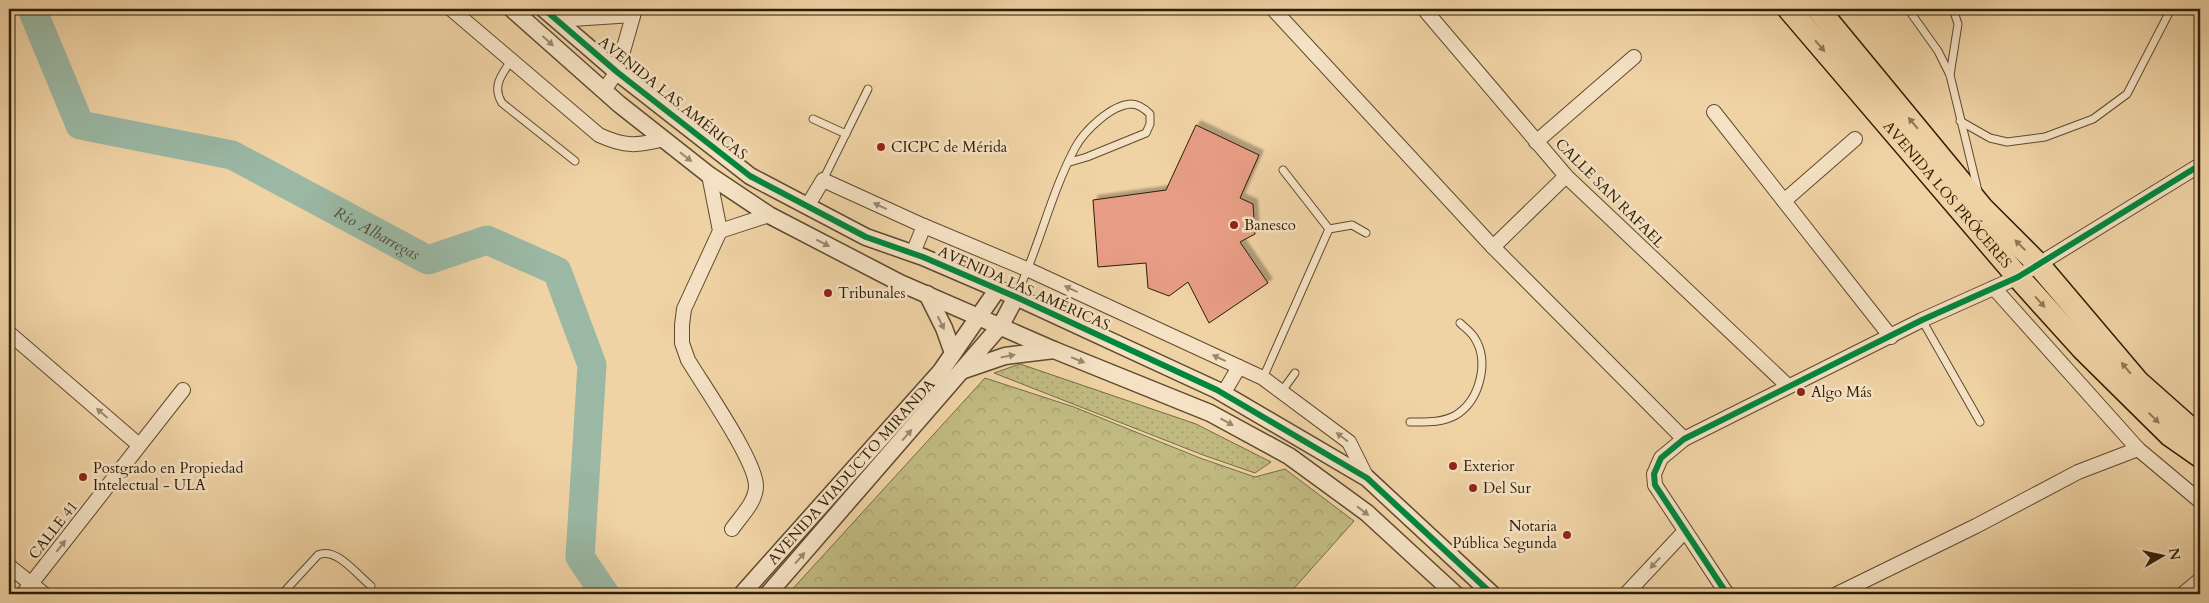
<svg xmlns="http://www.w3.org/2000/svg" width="2209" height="603" font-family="Cardo,serif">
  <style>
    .forest { fill: url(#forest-crowns); stroke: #766c44 }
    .park { fill: url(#park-dots); stroke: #766c44 }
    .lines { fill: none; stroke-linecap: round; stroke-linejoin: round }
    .river { stroke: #9ab8a4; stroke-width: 29 }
    .building { fill: #e79d85; stroke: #2d1d06; filter: url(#shadow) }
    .service-casing { stroke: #5e4a2e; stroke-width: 9 }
    .minor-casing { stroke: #5e4a2e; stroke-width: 16 }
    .tertiary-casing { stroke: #5e4a2e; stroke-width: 19 }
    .trunk-casing { stroke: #2d1d06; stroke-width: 25 }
    .service { stroke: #f5e2c4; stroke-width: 7 }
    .minor { stroke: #f5e2c4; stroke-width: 14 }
    .tertiary { stroke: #f5e2c4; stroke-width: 16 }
    .trunk { stroke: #f0d3a5; stroke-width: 22 }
    .cycleway-casing { stroke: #f5e2c4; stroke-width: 9 }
    .cycleway { stroke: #00873e; stroke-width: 6 }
    .oneway { fill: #9b896e }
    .oneway2 { fill: #8e7856 }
    .poi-dot { fill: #8f2418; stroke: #f5e2c4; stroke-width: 2 }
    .labels { text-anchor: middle; stroke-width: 5; stroke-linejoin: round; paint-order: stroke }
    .street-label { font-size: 15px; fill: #2d1d06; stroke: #f5e2c4 }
    .poi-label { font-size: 15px; fill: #2d1d06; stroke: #f5e2c4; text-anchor: start }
    .water-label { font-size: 16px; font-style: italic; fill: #4e4c35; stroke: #f5e2c4 }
  </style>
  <defs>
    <pattern id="forest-crowns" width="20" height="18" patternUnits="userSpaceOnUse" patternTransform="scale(1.25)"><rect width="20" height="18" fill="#c0ba81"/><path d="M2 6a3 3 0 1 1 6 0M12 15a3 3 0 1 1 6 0" fill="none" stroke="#a59f6e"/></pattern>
    <pattern id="park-dots" width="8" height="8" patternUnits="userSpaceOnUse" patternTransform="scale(1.25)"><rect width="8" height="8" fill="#c0ba81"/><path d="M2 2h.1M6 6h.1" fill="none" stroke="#a59f6e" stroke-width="1.8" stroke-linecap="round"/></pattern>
    <filter id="shadow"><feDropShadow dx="4.5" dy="-4.5" stdDeviation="1" flood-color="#0004"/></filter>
  </defs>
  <rect width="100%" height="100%" fill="#f0d3a5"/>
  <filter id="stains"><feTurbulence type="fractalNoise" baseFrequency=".004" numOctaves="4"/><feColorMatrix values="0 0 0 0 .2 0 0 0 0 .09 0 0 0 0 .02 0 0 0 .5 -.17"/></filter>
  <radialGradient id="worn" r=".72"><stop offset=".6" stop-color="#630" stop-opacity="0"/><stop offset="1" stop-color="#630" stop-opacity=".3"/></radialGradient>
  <path class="forest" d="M985 378 1074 407 1200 458 1255 477 1285 469 1354 521 1289 594H788Z"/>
  <path class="park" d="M1020 364 1196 424 1271 462 1255 473 1203 455 994 373Z"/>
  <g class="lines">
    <path class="river" id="s1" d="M32 9 80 125 232 155 428 260 487 240 557 271 592 365 580 557 605 594"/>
  </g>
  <path class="building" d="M1196 125 1259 155 1240 198 1253 204 1255 234 1240 242 1268 283 1209 323 1188 282 1169 296 1148 288 1146 263 1098 267 1093 200 1166 190Z"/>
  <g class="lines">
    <g class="service-casing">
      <g id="service">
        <path d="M1908 9 1938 51 1950 75 1978 191"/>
        <path d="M511 61C501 75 492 87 502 103L575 161"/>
        <path d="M1950 75 1958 24 1953 9"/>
        <path d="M813 119 846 134"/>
        <path d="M1960 121 1990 138 2007 142 2045 137 2093 119 2127 94 2171 9"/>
        <path d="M1283 170 1329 229"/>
        <path d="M823 180 868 89"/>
        <path d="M1329 229 1352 225 1366 233"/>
        <path d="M1016 296C1039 248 1050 195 1075 148 1084 131 1111 105 1131 104 1139 104 1145 109 1150 114V124L1146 133 1087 157 1070 162"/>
        <path d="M1922 320 1980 422"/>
        <path d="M1263 378 1329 229"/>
        <path d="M1282 391 1295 373"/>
        <path d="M1410 422C1426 422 1442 423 1456 415 1480 400 1490 361 1474 337 1470 331 1464 327 1460 323"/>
        <path d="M282 594 318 555C337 547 357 575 371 586"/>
      </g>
    </g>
    <g class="minor-casing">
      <g id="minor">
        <path d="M451 9 599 135C625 147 637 146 664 139"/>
        <path d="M1273 9 1493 247 1684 439"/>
        <path d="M1424 9 1566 176 1788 386"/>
        <path d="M557 20 633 15"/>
        <path d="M604 90 617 72 635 9"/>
        <path d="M1714 112 1891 337"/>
        <path d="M1536 142 1634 57"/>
        <path d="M709 175 720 231 684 309 682 325V343L688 360C703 385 756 461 756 486 756 502 741 516 732 529"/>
        <path d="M1784 201 1855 139"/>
        <path d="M808 205 823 180 924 226 1029 270 1263 378 1349 442 1367 478"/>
        <path d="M720 231 769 215"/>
        <path d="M1493 247 1566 176"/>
        <path d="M913 253 924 226"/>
        <path d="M1994 288 2138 449 2200 501"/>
        <path d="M9 333 139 445"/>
        <path d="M1223 394 1239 367"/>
        <path d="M9 566 44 594"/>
        <path d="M23 594 183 390"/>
        <path d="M1626 594 1684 532"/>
        <path d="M1727 594 1655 485 1654 474 1661 458 1684 439 1922 320 2018 277 2200 165"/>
        <path d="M1837 594 1976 526 2078 472 2138 449"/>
        <path d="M2183 594 2200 580"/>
      </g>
    </g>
    <g class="tertiary-casing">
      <g id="tertiary">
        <path d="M512 9 619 104 709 175 769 215 900 283 1054 350 1210 413 1289 456 1367 513 1455 594"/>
        <path d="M544 9 617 72 750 176 866 237 923 257 1016 297 1217 390 1367 478 1492 594"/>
        <path d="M927 294 944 328 953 353"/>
        <path d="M964 370 1005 356 1054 350"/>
        <path id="s2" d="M742 594 941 371 997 290"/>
        <path d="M768 594 1001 325 1016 297"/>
      </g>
    </g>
    <g class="trunk-casing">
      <g id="trunk">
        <path id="s3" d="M1789 9 2018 277 2082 348 2170 435 2200 456"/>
        <path d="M1818 9 1982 208 2038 264 2138 382 2200 437"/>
      </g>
    </g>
    <use href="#service" class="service"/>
    <use href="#minor" class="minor"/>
    <use href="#tertiary" class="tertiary"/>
    <use href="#trunk" class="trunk"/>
    <g class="cycleway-casing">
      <g id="cycleway">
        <path d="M544 9 617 72 750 176 866 237 923 257 1016 297 1217 390 1367 478 1492 594"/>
        <path d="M1727 594 1655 485 1654 474 1661 458 1684 439 1922 320 2018 277 2200 165"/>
      </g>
    </g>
    <use href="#cycleway" class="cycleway"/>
  </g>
  <defs><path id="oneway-solid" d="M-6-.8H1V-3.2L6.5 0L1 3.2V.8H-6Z" transform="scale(1.25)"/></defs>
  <g class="oneway">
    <use href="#oneway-solid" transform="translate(548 41) rotate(42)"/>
    <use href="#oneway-solid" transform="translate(686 157) rotate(38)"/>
    <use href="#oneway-solid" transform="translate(880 206) rotate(-155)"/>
    <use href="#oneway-solid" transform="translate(823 243) rotate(27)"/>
    <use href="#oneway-solid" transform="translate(1071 289) rotate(-155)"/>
    <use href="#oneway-solid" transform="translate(941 323) rotate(64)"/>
    <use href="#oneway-solid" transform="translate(1008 356) rotate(-11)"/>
    <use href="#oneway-solid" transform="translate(1219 358) rotate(-155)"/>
    <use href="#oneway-solid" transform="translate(1078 360) rotate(22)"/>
    <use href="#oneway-solid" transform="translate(102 413) rotate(-139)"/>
    <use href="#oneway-solid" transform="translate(1227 422) rotate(29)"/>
    <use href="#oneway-solid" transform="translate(907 435) rotate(-49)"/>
    <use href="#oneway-solid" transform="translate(1342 437) rotate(-143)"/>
    <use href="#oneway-solid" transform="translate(1363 511) rotate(38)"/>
    <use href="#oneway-solid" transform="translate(61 546) rotate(-52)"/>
    <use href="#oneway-solid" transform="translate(800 558) rotate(-49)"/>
    <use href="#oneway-solid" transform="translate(1655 563) rotate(133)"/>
  </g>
  <g class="oneway2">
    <use href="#oneway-solid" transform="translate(1820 46) rotate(49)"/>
    <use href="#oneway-solid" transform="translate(1913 123) rotate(-130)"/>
    <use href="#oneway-solid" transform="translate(2020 245) rotate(-135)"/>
    <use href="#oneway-solid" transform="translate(2040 302) rotate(48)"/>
    <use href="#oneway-solid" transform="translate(2126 368) rotate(-130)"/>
    <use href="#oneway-solid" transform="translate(2154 418) rotate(44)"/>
  </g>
  <g class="poi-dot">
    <circle cx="881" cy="147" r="5"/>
    <circle cx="1234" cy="225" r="5"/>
    <circle cx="828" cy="293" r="5"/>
    <circle cx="1801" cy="392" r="5"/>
    <circle cx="1453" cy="466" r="5"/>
    <circle cx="83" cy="477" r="5"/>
    <circle cx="1473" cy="488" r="5"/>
    <circle cx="1567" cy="535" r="5"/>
  </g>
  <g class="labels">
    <g class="street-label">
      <text transform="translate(673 98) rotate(39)" y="5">AVENIDA LAS AMÉRICAS</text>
      <text transform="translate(1610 193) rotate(45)" y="5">CALLE SAN RAFAEL</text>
      <text dy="5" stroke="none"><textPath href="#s3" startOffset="244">AVENIDA LOS PRÓCERES</textPath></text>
      <text transform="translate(1024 288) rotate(24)" y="5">AVENIDA LAS AMÉRICAS</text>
      <text dy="5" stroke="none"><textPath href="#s2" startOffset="164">AVENIDA VIADUCTO MIRANDA</textPath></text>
      <text transform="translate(53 530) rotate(-52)" y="5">CALLE 41</text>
    </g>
    <g class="poi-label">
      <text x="891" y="152">CICPC de Mérida</text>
      <text x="1244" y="230">Banesco</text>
      <text x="838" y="298">Tribunales</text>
      <text x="1811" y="397">Algo Más</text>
      <text x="1463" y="471">Exterior</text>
      <text x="93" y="473">Postgrado en Propiedad<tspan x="93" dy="17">Intelectual - ULA</tspan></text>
      <text x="1483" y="493">Del Sur</text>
      <text x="1557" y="531" text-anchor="end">Notaria<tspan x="1557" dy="17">Pública Segunda</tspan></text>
    </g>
    <g class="water-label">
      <text dy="6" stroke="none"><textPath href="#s1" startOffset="445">Río Albarregas</textPath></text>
    </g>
  </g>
  <rect width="2209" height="603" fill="none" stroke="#f0d3a5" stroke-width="30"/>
  <rect x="10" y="10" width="2189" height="583" fill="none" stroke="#2d1d06" stroke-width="2.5"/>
  <rect x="15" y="15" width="2179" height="573" fill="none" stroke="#2d1d06"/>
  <g transform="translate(2162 556) rotate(81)" stroke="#f5e2c4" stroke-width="4" paint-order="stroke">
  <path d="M0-4L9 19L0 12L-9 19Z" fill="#2d1d06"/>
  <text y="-8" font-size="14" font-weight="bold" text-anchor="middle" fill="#2d1d06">N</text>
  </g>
  <rect width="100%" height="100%" filter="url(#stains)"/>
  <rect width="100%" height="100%" fill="url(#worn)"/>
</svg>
